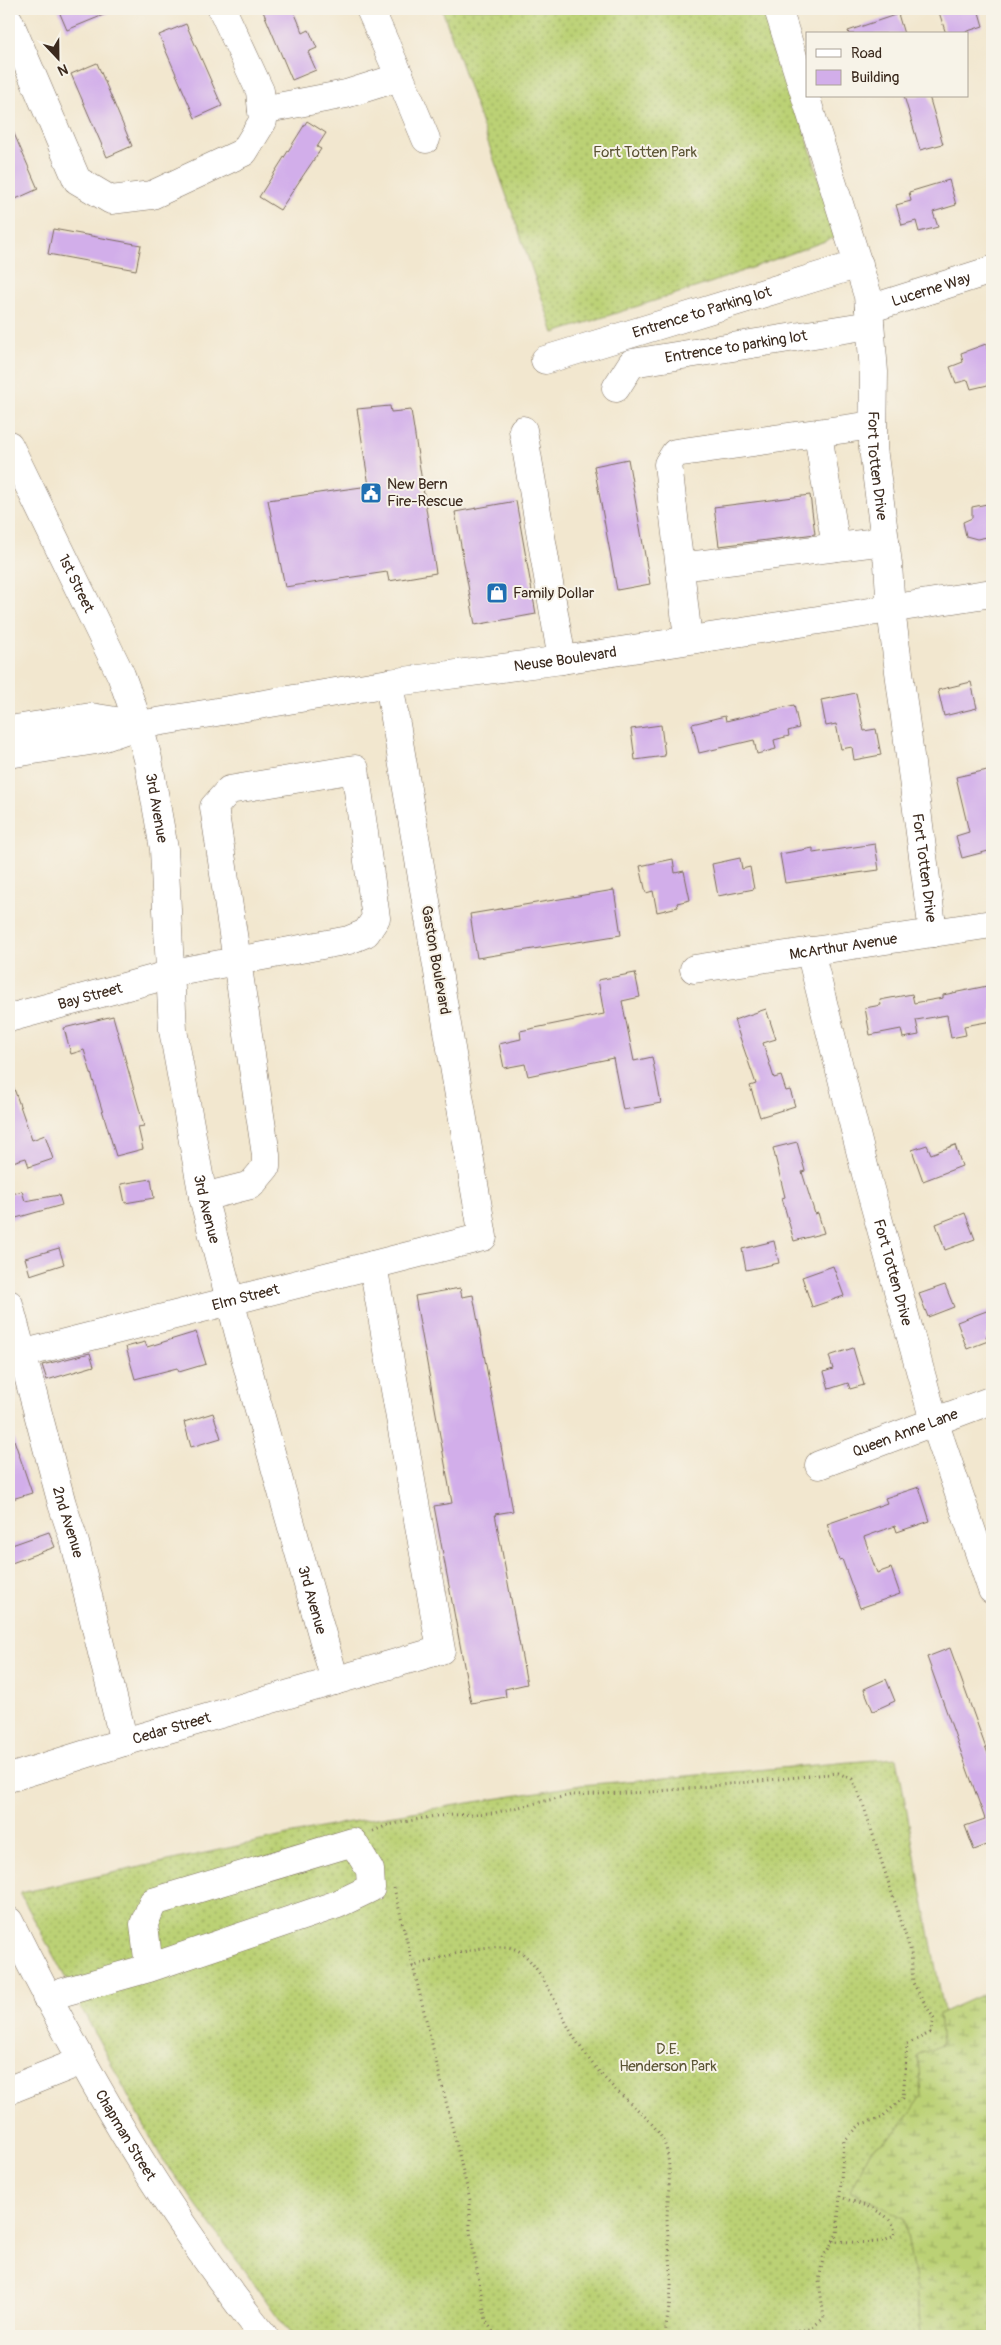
<svg xmlns="http://www.w3.org/2000/svg" width="1001" height="2345" font-family="Pangolin,sans-serif">
  <style>
    .grass { fill: url(#grass-dots); stroke: #7b7e4a }
    .wetland { fill: url(#wetland-marsh); stroke: #7b7e4a }
    .building { fill: #d2aeea }
    .lines { fill: none; stroke-linecap: round; stroke-linejoin: round }
    .minor-casing { stroke: #7b6c5c; stroke-width: 29 }
    .major-casing { stroke: #7b6c5c; stroke-width: 29 }
    .path { stroke: #7b6c5c; stroke-width: 3; stroke-dasharray: 1 4; stroke-linecap: butt }
    .minor { stroke: #fff; stroke-width: 28 }
    .major { stroke: #fff; stroke-width: 28 }
    .labels { text-anchor: middle; stroke-width: 4; stroke-linejoin: round; paint-order: stroke }
    .park-label { font-size: 15px; fill: #5b5434; stroke: #f7f3e8 }
    .street-label { font-size: 15px; fill: #3b2a1e; stroke: #f7f3e8 }
    .poi-label { font-size: 15px; fill: #3b2a1e; stroke: #f7f3e8; text-anchor: start }
  </style>
  <defs>
    <pattern id="grass-dots" width="8" height="8" patternUnits="userSpaceOnUse" patternTransform="scale(1.25)"><rect width="8" height="8" fill="#bbd175"/><path d="M2 2h.1M6 6h.1" fill="none" stroke="#99aa5f" stroke-width="1.8" stroke-linecap="round"/></pattern>
    <pattern id="wetland-marsh" width="20" height="14" patternUnits="userSpaceOnUse" patternTransform="scale(1.25)"><rect width="20" height="14" fill="#bbd175"/><path d="M1 5h8M5 5V1M11 12h8M15 12V8" fill="none" stroke="#99aa5f"/></pattern>
  </defs>
  <rect width="100%" height="100%" fill="#f7f3e8"/>
  <filter id="ink" filterUnits="userSpaceOnUse"><feTurbulence type="fractalNoise" baseFrequency=".02" numOctaves="2"/><feDisplacementMap in="SourceGraphic" scale="10" xChannelSelector="R" yChannelSelector="G"/><feConvolveMatrix kernelMatrix="1 2 1 2 8 2 1 2 1" color-interpolation-filters="sRGB"/></filter>
  <filter id="wash" filterUnits="userSpaceOnUse"><feTurbulence type="fractalNoise" baseFrequency=".0096" numOctaves="4" result="noise"/><feDisplacementMap in="SourceGraphic" scale="20" xChannelSelector="R" yChannelSelector="G"/><feGaussianBlur stdDeviation="1.12" result="paint"/><feColorMatrix in="noise" values="0 0 0 0 0 0 0 0 0 0 0 0 0 0 0 0 0 1.4 0 .05"/><feComposite in="paint" operator="in"/></filter>
  <g filter="url(#wash)">
    <rect width="100%" height="100%" fill="#f2e7cf"/>
    <g class="grass">
      <path d="M442 9H769L836 237 710 283 554 333Z"/>
      <path d="M897 1758 992 2272 922 2336H292L160 2155 20 1893 344 1823 581 1785Z"/>
    </g>
    <path class="wetland" d="M992 1990V2336H920L916 2286 904 2218 850 2191 871 2149 895 2134 921 2096 918 2055 942 2045 939 2014Z"/>
    <g id="blocks">
      <g class="building">
        <path d="M58 9H118L67 30Z"/>
        <path d="M262 9H293L303 33 309 30 317 48 308 52 316 70 292 80Z"/>
        <path d="M938 9H978L983 26 959 34H946Z"/>
        <path d="M898 14 904 34H849L848 31Z"/>
        <path d="M186 24 222 106 195 118 159 35Z"/>
        <path d="M97 63 132 146 107 157 71 74Z"/>
        <path d="M904 96H929L943 144 920 150Z"/>
        <path d="M307 121 326 133 317 147 321 149 280 210 259 197Z"/>
        <path d="M9 122 38 189 9 202Z"/>
        <path d="M949 180 956 205 933 212 938 227 919 232 916 221 902 225 896 205 911 201 909 192Z"/>
        <path d="M53 229 141 245 136 270 48 254Z"/>
        <path d="M986 344 988 353H992V384L971 389 968 380 956 383 950 367 963 362 961 353Z"/>
        <path d="M390 406 391 412 411 410 436 573 389 581 387 572 285 587 268 500 369 486 357 409Z"/>
        <path d="M628 459 650 584 617 590 594 466Z"/>
        <path d="M810 495 815 534 719 546 714 507Z"/>
        <path d="M516 501 536 614 475 625 455 512Z"/>
        <path d="M992 503V536L977 539 966 536 963 522 972 518V507Z"/>
        <path d="M971 682 977 708 944 716 938 690Z"/>
        <path d="M856 693 864 731 876 729 881 755 854 760 852 747 841 749 836 724 826 726 821 700Z"/>
        <path d="M794 705 799 728 788 731 789 736 774 740 776 749 757 754 754 740 699 753 692 724 725 716 726 721Z"/>
        <path d="M661 725 665 756 635 760 631 729Z"/>
        <path d="M992 769V850L962 858 956 836 969 832 956 777Z"/>
        <path d="M875 844 879 870 785 883 780 854 813 848V853Z"/>
        <path d="M740 858 742 869 750 867 754 889 718 896 712 864Z"/>
        <path d="M673 859 675 873 684 871 690 900 677 903 678 907 657 912 653 891 646 893 640 866Z"/>
        <path d="M614 890 621 935 477 958 470 914Z"/>
        <path d="M635 973 640 997 622 1001 634 1061 652 1057 661 1103 623 1110 613 1058 528 1076 525 1064 504 1068 499 1044 521 1039 520 1031 604 1014 598 980Z"/>
        <path d="M992 985V1021L964 1026 966 1035 951 1038 947 1015 916 1020 919 1035 903 1038 901 1029 870 1035 865 1008 881 1005 880 1000 912 994 914 1003 943 998V995Z"/>
        <path d="M766 1009 776 1039 763 1043 774 1078 781 1076 786 1091 790 1090 795 1106 760 1117 750 1086 756 1084 734 1020Z"/>
        <path d="M113 1016 144 1126 138 1127 143 1149 116 1156 84 1050 71 1054 64 1028Z"/>
        <path d="M11 1080 32 1140 45 1135 53 1159 29 1167 26 1158 9 1163V1081Z"/>
        <path d="M797 1142 805 1171 802 1172 815 1214 818 1213 824 1233 794 1241 782 1198 785 1197 773 1148Z"/>
        <path d="M927 1145 931 1154 955 1145 962 1166 923 1181 912 1150Z"/>
        <path d="M151 1179 154 1198 125 1203 121 1184Z"/>
        <path d="M22 1191 25 1201 59 1195 62 1205 9 1220V1195Z"/>
        <path d="M965 1213 975 1239 945 1250 936 1224Z"/>
        <path d="M774 1241 779 1263 746 1270 742 1249Z"/>
        <path d="M59 1248 64 1264 30 1275 25 1258Z"/>
        <path d="M833 1266 844 1296 812 1307 802 1277Z"/>
        <path d="M945 1285 954 1307 928 1317 919 1294Z"/>
        <path d="M460 1288 462 1297 473 1295 513 1511 495 1514 527 1684 505 1689 506 1697 471 1703 434 1506 452 1503 415 1296Z"/>
        <path d="M992 1309V1333L986 1336 988 1341 967 1349 957 1322Z"/>
        <path d="M196 1332 206 1364 179 1372 177 1368 135 1379 126 1347 145 1342 147 1347Z"/>
        <path d="M853 1348 864 1385 850 1389 848 1383 829 1389 824 1372 833 1369 829 1356Z"/>
        <path d="M90 1353 94 1366 47 1380 42 1365Z"/>
        <path d="M213 1413 221 1438 191 1447 184 1422Z"/>
        <path d="M11 1431 32 1493 9 1500V1432Z"/>
        <path d="M919 1487 930 1521 897 1532 895 1526 864 1537 877 1573 891 1568 900 1594 860 1608 842 1559 839 1560 827 1524 887 1503 885 1498Z"/>
        <path d="M49 1532 55 1547 9 1564V1546Z"/>
        <path d="M950 1648 992 1765V1843L974 1850 965 1826 985 1819 927 1657Z"/>
        <path d="M886 1679 895 1701 873 1711 864 1689Z"/>
      </g>
    </g>
  </g>
  <g filter="url(#ink)">
    <use href="#blocks" fill-opacity="0" stroke="#7b6c5c" stroke-width="1"/>
    <g class="lines">
      <g class="minor-casing">
        <g id="minor">
          <path d="M370 9 400 77"/>
          <path id="s1" d="M778 9 868 296 874 372 873 448 888 564 891 610 933 933"/>
          <path d="M9 21 77 180 111 200 152 195 244 152 263 121 260 91 222 9"/>
          <path d="M262 110 346 94 400 77 426 139"/>
          <path id="s2" d="M869 309 992 270"/>
          <path id="s3" d="M545 360 859 264"/>
          <path id="s4" d="M616 388 632 363 870 325"/>
          <path d="M523 430 562 660"/>
          <path d="M818 434 836 547"/>
          <path d="M680 567 885 541"/>
          <path d="M688 639 668 464 675 453 873 425"/>
          <path id="s5" d="M139 725 148 759 164 849 173 1030 203 1197 256 1399 335 1681"/>
          <path id="s6" d="M810 951 867 1178 934 1421 992 1590"/>
          <path id="s7" d="M694 969 992 924"/>
          <path id="s8" d="M9 1018 183 971 349 940 366 933 376 918 355 769 229 790 214 807 266 1155V1167L251 1185 203 1197"/>
          <path id="s9" d="M9 1304 62 1504 75 1543 124 1742"/>
          <path id="s10" d="M9 1357 483 1237 389 683"/>
          <path id="s11" d="M819 1465 992 1400"/>
          <path id="s12" d="M9 1778 124 1742 441 1650 373 1265"/>
          <path id="s13" d="M9 1921C81 2066 162 2209 264 2336"/>
          <path d="M46 1997 149 1968 338 1904 371 1888 370 1870 353 1842 153 1902 144 1924 149 1968"/>
          <path d="M9 2090 82 2061"/>
        </g>
      </g>
      <g class="major-casing">
        <g id="major">
          <path id="s14" d="M9 445 121 675 139 725"/>
          <path d="M9 730 91 717 135 724"/>
          <path id="s15" d="M9 754 96 740 139 725 389 683 562 660 992 593"/>
        </g>
      </g>
      <g class="path">
        <path d="M373 1831 388 1825 435 1816 493 1813 571 1795 651 1792 838 1773 852 1779 862 1801 911 1952 913 1983 934 2019 930 2033 907 2044 903 2098 881 2118 861 2124 844 2141 837 2234 823 2258 819 2281 824 2318 810 2329 749 2336"/>
        <path d="M394 1888 470 2200V2231L486 2321 496 2336"/>
        <path d="M412 1967C437 1959 491 1940 515 1949 540 1959 562 2020 577 2042 588 2059 601 2075 615 2089 632 2106 659 2124 666 2148 672 2170 668 2194 667 2216 667 2236 671 2256 671 2276 672 2296 667 2316 665 2336"/>
        <path d="M832 2241C852 2241 877 2247 894 2236 899 2212 857 2204 841 2197"/>
        <path d="M689 2336 702 2332 717 2336"/>
      </g>
      <use href="#minor" class="minor"/>
      <use href="#major" class="major"/>
    </g>
  </g>
  <defs>
    <g id="civic-square" transform="scale(1.125)"><rect x="-9" y="-9" width="18" height="18" rx="4" fill="#1f6fb2" stroke="#f7f3e8"/><path d="M-.6-6.5H3V-4.5H.6V-3L4-1V1h2V6H-6V1h2V-1L-.6-3ZM-1.2 2.5V6h2.4V2.5Z" fill="#fff"/></g>
    <g id="shop-square" transform="scale(1.125)"><rect x="-9" y="-9" width="18" height="18" rx="4" fill="#1f6fb2" stroke="#f7f3e8"/><path d="M-5-2.5h2.3a2.7 3.5 0 0 1 5.4 0H5L5.5 6h-11ZM-1.5-2.5h3a1.5 2.3 0 0 0-3 0Z" fill="#fff"/></g>
  </defs>
  <g fill-rule="evenodd">
    <use href="#civic-square" x="371" y="493"/>
    <use href="#shop-square" x="497" y="593"/>
  </g>
  <g class="labels">
    <g class="park-label">
      <text x="645" y="157">Fort Totten Park</text>
      <text x="668" y="2054">D.E.<tspan x="668" dy="17">Henderson Park</tspan></text>
    </g>
    <g class="street-label">
      <text dy="5" stroke="none"><textPath href="#s2" startOffset="65">Lucerne Way</textPath></text>
      <text dy="5" stroke="none"><textPath href="#s3" startOffset="164">Entrence to Parking lot</textPath></text>
      <text dy="5" stroke="none"><textPath href="#s4" startOffset="135">Entrence to parking lot</textPath></text>
      <text dy="5" stroke="none"><textPath href="#s1" startOffset="471">Fort Totten Drive</textPath></text>
      <text dy="5" stroke="none"><textPath href="#s14" startOffset="154">1st Street</textPath></text>
      <text dy="5" stroke="none"><textPath href="#s15" startOffset="565">Neuse Boulevard</textPath></text>
      <text dy="5" stroke="none"><textPath href="#s5" startOffset="85">3rd Avenue</textPath></text>
      <text dy="5" stroke="none"><textPath href="#s1" startOffset="876">Fort Totten Drive</textPath></text>
      <text dy="5" stroke="none"><textPath href="#s7" startOffset="151">McArthur Avenue</textPath></text>
      <text transform="translate(436 960) rotate(80)" y="5">Gaston Boulevard</text>
      <text dy="5" stroke="none"><textPath href="#s8" startOffset="84">Bay Street</textPath></text>
      <text dy="5" stroke="none"><textPath href="#s5" startOffset="490">3rd Avenue</textPath></text>
      <text dy="5" stroke="none"><textPath href="#s6" startOffset="332">Fort Totten Drive</textPath></text>
      <text dy="5" stroke="none"><textPath href="#s10" startOffset="244">Elm Street</textPath></text>
      <text dy="5" stroke="none"><textPath href="#s11" startOffset="92">Queen Anne Lane</textPath></text>
      <text dy="5" stroke="none"><textPath href="#s9" startOffset="226">2nd Avenue</textPath></text>
      <text dy="5" stroke="none"><textPath href="#s5" startOffset="895">3rd Avenue</textPath></text>
      <text dy="5" stroke="none"><textPath href="#s12" startOffset="170">Cedar Street</textPath></text>
      <text dy="5" stroke="none"><textPath href="#s13" startOffset="244">Chapman Street</textPath></text>
    </g>
    <g class="poi-label">
      <text x="387" y="489">New Bern<tspan x="387" dy="17">Fire-Rescue</tspan></text>
      <text x="513" y="598">Family Dollar</text>
    </g>
  </g>
  <rect width="1001" height="2345" fill="none" stroke="#f7f3e8" stroke-width="30"/>
  <rect x="806" y="32" width="162" height="65" fill="#f7f3e8" stroke="#aca397"/>
  <rect x="816" y="49" width="25" height="8" fill="#ffffff" stroke="#aca397"/>
  <text x="851" y="58" font-size="15" fill="#3b2a1e">Road</text>
  <rect x="816" y="70" width="25" height="15" fill="#d2aeea" stroke="#aca397"/>
  <text x="851" y="82" font-size="15" fill="#3b2a1e">Building</text>
  <g transform="translate(58 58) rotate(158)" stroke="#f7f3e8" stroke-width="4" paint-order="stroke">
  <path d="M0-4L9 19L0 12L-9 19Z" fill="#3b2a1e"/>
  <text y="-8" font-size="14" font-weight="bold" text-anchor="middle" fill="#3b2a1e">N</text>
  </g>
</svg>
